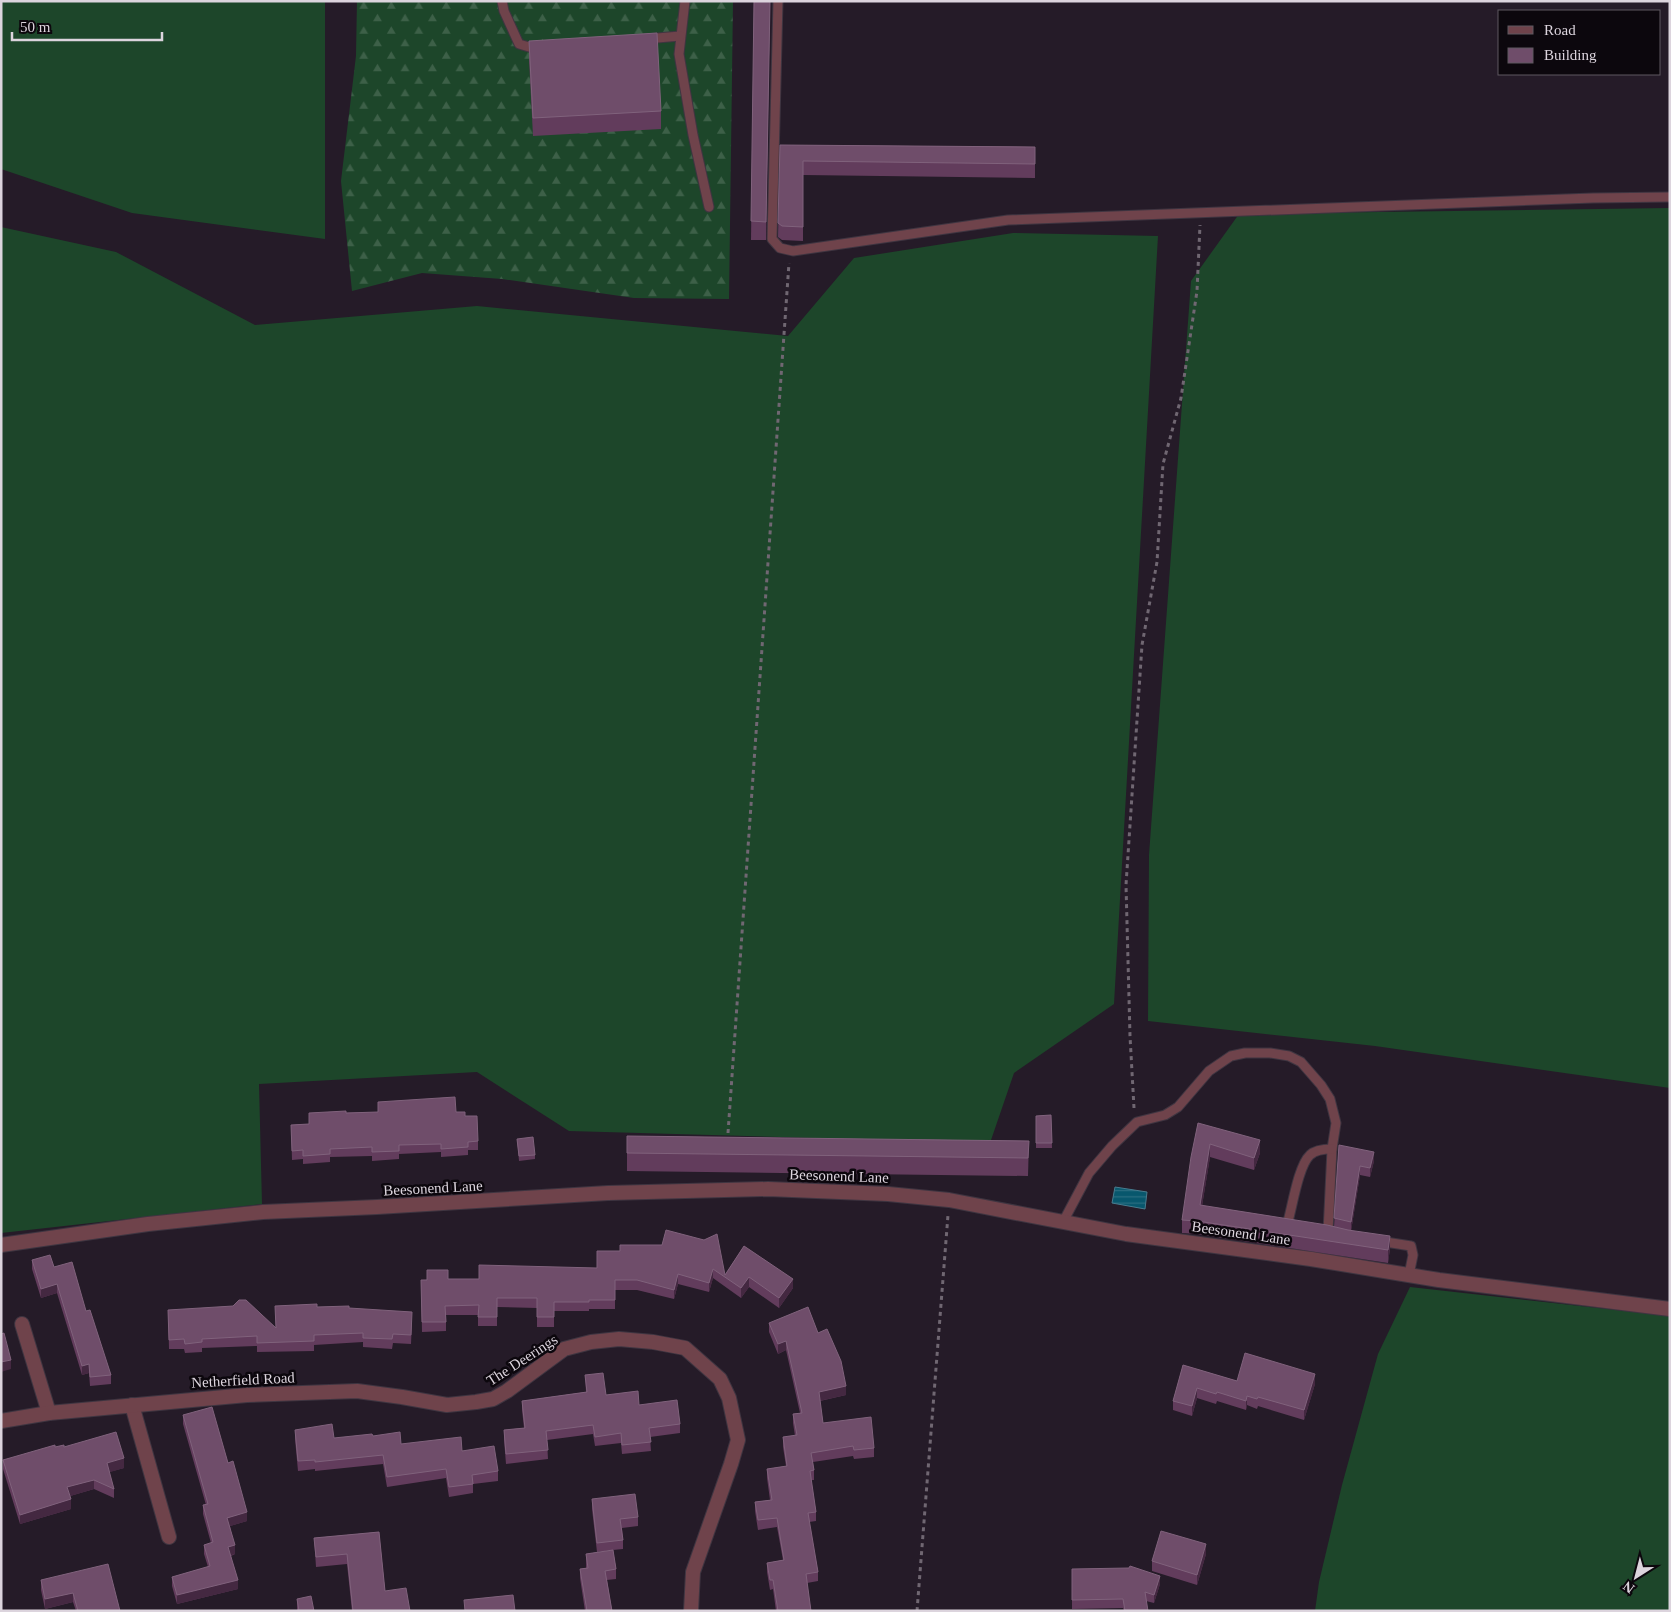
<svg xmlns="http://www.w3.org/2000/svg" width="1671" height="1612" font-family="'Times New Roman',serif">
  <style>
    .grass { fill: #1d462a }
    .forest { fill: url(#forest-firs) }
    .water { fill: url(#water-rules); stroke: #487c8f }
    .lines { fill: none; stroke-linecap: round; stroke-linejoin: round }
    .service-casing { stroke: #3f3541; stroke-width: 11 }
    .minor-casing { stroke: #3f3541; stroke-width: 16 }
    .path { stroke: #706772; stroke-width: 3; stroke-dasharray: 4 4; stroke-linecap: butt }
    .service { stroke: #6f434b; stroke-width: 9 }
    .minor { stroke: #6f434b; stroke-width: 14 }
    .wall { fill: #623c5c }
    .shaded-wall { fill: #442841 }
    .building { fill: #6f4d6a; stroke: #80627c }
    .labels { text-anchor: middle; stroke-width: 5; stroke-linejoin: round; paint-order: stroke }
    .street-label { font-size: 15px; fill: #dcd4dd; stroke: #0c070d }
  </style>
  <defs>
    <pattern id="forest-firs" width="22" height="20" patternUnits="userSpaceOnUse" patternTransform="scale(1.25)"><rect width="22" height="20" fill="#1d462a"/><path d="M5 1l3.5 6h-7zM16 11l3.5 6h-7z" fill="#3d6048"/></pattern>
    <pattern id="water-rules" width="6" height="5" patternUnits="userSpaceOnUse" patternTransform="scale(1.25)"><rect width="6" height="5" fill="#08576d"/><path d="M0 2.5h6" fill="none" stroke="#2b6e81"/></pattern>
  </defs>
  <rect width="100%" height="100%" fill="#251b28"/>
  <g class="grass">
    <path d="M1 1H325V239L132 213 1 169Z"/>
    <path d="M1670 208V1088L1375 1046 1148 1021 1149 855 1191 281 1239 214Z"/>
    <path d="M1 227 116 252 255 325 477 306 788 336 854 258 1013 233 1158 236 1114 1004 1014 1073 990 1143 569 1131 477 1072 259 1084 262 1204 1 1233Z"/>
    <path d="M1410 1287 1670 1316V1611H1315L1319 1582 1342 1485 1378 1354Z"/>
  </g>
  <path class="forest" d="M357 1H733L729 299 634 298 502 279 422 273 352 291 341 181 356 56Z"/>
  <path class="water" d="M1115 1187 1147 1192 1145 1209 1112 1203Z"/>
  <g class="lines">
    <g class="service-casing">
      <g id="service">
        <path d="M502 1 504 11 519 44 539 50"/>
        <path d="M685 1 679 54 693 135 709 207"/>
        <path d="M778 1 772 239 780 248 793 251 1008 220 1593 198 1670 197"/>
        <path d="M646 39 680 36"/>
        <path d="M1063 1222 1089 1173 1112 1146 1137 1122 1165 1115 1178 1107 1209 1071 1231 1056 1245 1053H1270L1289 1056 1301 1062 1321 1085 1330 1099 1336 1123 1332 1149 1328 1232 1331 1233"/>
        <path d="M1287 1225C1292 1209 1298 1166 1310 1155 1315 1150 1325 1149 1332 1149"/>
        <path d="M1379 1241 1411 1246 1413 1255 1409 1275"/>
      </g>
    </g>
    <g class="minor-casing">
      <g id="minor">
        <path d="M1 1245 148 1224 263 1212 377 1207 608 1193 768 1189 888 1194 949 1200 1126 1234 1311 1259 1439 1280 1670 1309"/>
        <path d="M22 1324 49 1413"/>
        <path d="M132 1405 169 1537"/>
        <path d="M1 1421 49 1413 247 1395 357 1391 402 1397 447 1405 476 1402 493 1399 507 1391 564 1349 591 1342 619 1339 653 1342 685 1348 720 1379 729 1398 738 1440 731 1464 693 1572 691 1611"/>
      </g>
    </g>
    <g class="path">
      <path d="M1134 1108 1130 1036 1126 885 1142 645 1157 562 1163 464 1181 398 1197 291 1200 225"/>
      <path d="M728 1133 789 263"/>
      <path d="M917 1611 948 1215"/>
    </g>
    <use href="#service" class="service"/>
    <use href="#minor" class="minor"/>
  </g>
  <g class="wall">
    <path d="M754 1H770L766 240H751Z"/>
    <path d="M529 41 661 111V129L533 136 529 59Z"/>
    <path d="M780 145 1035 147V178L803 175V241L782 240 778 237Z"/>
    <path d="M456 1112 465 1116 478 1141V1150H468V1155L441 1157V1152L399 1154V1159L372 1161V1156L330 1157V1162L303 1164V1159L292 1160 291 1125 309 1124V1113Z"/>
    <path d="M1051 1115 1052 1148H1036V1116Z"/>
    <path d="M1198 1123 1260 1153 1254 1170 1210 1157 1202 1206 1334 1227 1339 1145 1374 1161 1370 1177 1360 1175 1351 1231 1390 1248 1388 1263 1197 1234 1182 1233V1220Z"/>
    <path d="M627 1136 1029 1141 1028 1176 627 1171Z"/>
    <path d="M517 1139 535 1155V1159L519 1161Z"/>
    <path d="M662 1245 725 1275 744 1246 793 1288 779 1308 749 1287 741 1298 713 1278 709 1292 678 1284 674 1299 637 1290H615V1309H589V1311H554V1327H537V1308L497 1307V1326H478V1315H446V1331L422 1332 421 1280 448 1279H479L597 1268 620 1251Z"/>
    <path d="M32 1260 54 1267 86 1311 111 1375V1384L90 1386 89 1373 82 1375 57 1293 41 1298 32 1269Z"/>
    <path d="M275 1306 349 1308 412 1321 411 1344 393 1343 392 1349 363 1347V1342L314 1345V1351L257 1352V1346L202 1348V1352L185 1353 184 1349H169L168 1310 276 1328Z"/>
    <path d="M769 1323 818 1333 846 1395 820 1401 823 1423 874 1448V1457L854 1459 853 1456 813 1462 814 1470V1480H811L816 1512V1521L809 1522 818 1572V1581L807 1583 811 1611H776L773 1589 770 1590 767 1572V1563L783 1560 777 1527 758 1530 755 1511V1502L770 1500 767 1478V1469L786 1466 783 1447V1437L795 1436 793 1423V1414L800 1413 786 1350 778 1354 769 1332Z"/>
    <path d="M1183 1365 1237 1381 1315 1384 1304 1420 1258 1406 1257 1409 1247 1405 1246 1410 1217 1401 1216 1404 1197 1398 1192 1416 1173 1410V1401Z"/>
    <path d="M585 1375 606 1395 639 1405 680 1424V1433L650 1437 651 1451 622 1454 621 1443 595 1446 593 1434 547 1440 548 1459 506 1464 504 1440V1430L524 1428 522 1410V1401L586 1392Z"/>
    <path d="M183 1415 228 1463 247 1521 230 1526 235 1554 231 1556 238 1589 177 1604 172 1586V1577L208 1567 204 1554V1545L211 1543 203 1514V1505H206L183 1424Z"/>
    <path d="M295 1430 334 1438 373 1436 401 1444 462 1451 498 1471V1481L473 1484V1493L449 1497 446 1478 387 1487 383 1464 315 1471V1469L298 1471 295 1439Z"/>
    <path d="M55 1447H64L124 1468 109 1472 114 1489V1498L94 1489 70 1496 71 1509 20 1524 3 1469V1460Z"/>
    <path d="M592 1499 638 1517V1526L622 1528 623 1540V1549L613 1550 616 1569V1579L607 1580 612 1611H585L580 1578V1569L586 1568V1554L613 1550 597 1552 592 1509Z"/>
    <path d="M379 1532 385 1591 410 1611H352L347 1564 316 1567 314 1538Z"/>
    <path d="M1206 1554 1197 1585 1152 1571V1561Z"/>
    <path d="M1072 1569 1160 1584 1154 1603 1146 1601 1148 1611H1124L1123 1608 1072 1609Z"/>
    <path d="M41 1580 120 1611H76L73 1602 45 1609 41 1590Z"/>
    <path d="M297 1599 314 1611H297Z"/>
  </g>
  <g class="shaded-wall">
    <path d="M1260 1140V1153L1254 1170V1158Z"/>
    <path d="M1210 1144V1157L1200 1218V1205Z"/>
    <path d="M1374 1152V1161L1370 1177V1168Z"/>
    <path d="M1360 1166V1175L1351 1231V1222Z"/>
    <path d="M1390 1236V1248L1388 1263V1250Z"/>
    <path d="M713 1269V1278L709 1292V1283Z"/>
    <path d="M678 1274V1284L674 1299V1290Z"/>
    <path d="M749 1277V1287L741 1298V1288Z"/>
    <path d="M793 1279V1288L779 1308V1298Z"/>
    <path d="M57 1284V1293L41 1298V1289Z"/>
    <path d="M786 1341V1350L778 1354V1344Z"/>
    <path d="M11 1360V1369L1 1372V1362Z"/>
    <path d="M89 1364V1373L82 1375V1366Z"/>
    <path d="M1315 1374V1384L1304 1420V1410Z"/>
    <path d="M846 1386V1395L819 1401V1392Z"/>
    <path d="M1197 1388V1398L1192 1416V1406Z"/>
    <path d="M1247 1396V1405L1246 1410V1401Z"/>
    <path d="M124 1458V1468L107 1473V1463Z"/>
    <path d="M94 1480V1489L67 1497V1487Z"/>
    <path d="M71 1499V1509L20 1524V1515Z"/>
    <path d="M247 1512V1521L227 1527V1518Z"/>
    <path d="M1206 1544V1554L1197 1585V1575Z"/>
    <path d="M235 1545V1554L228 1556V1547Z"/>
    <path d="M1160 1576V1584L1154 1603V1595Z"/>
    <path d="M238 1580V1589L177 1604V1595Z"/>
    <path d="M73 1593V1602L45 1609V1599Z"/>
  </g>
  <g class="building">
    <path d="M754 1H770L766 222 751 221Z"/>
    <path d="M657 33 661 111 533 118 529 41Z"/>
    <path d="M780 145 1035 147V164L803 161V227L782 226 778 223Z"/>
    <path d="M455 1097 456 1112H465V1116H477L478 1141 468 1142V1147L441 1149V1144L399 1145V1151L372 1152V1147L330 1149V1154L303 1156V1150L292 1151 291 1125 309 1124V1113L346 1111V1113L378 1112V1102Z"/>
    <path d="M1051 1115 1052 1143H1036V1116Z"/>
    <path d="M1198 1123 1260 1140 1254 1158 1210 1144 1200 1205 1327 1225 1348 1230 1390 1236 1388 1250 1197 1221 1182 1220 1191 1157Z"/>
    <path d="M627 1136 1029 1141 1028 1158 627 1153Z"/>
    <path d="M533 1137 535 1155 519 1156 517 1139Z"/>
    <path d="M1339 1145 1374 1152 1370 1168 1360 1166 1351 1222 1334 1218Z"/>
    <path d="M666 1230 704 1240 717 1234 725 1275 744 1246 793 1279 779 1298 749 1277 741 1288 713 1269 709 1283 678 1274 674 1290 637 1280H615V1300H589V1302H554V1317H537V1298H497V1317H478L479 1305 445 1306 446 1322H422L421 1280H427V1270H448V1279H479V1265L597 1268V1251H620V1245H662Z"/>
    <path d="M50 1255 54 1267 72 1262 86 1311 90 1310 111 1375 90 1377 89 1364 82 1366 57 1284 41 1289 32 1260Z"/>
    <path d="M239 1300H246L276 1328 275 1306 317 1304V1307L349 1306V1308L412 1312 411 1335 393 1334 392 1339 363 1338V1333L314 1335V1341L257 1343V1336L202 1339V1342L185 1344 184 1339 169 1340 168 1310 233 1306Z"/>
    <path d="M808 1307 818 1333 827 1329 841 1361 846 1386 819 1392 823 1423 871 1417 874 1448 854 1450 853 1446 811 1453 814 1470 810 1471 816 1512 808 1513 818 1572 806 1574 811 1611H778L773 1580H770L767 1563 784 1560 777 1518 758 1520 755 1502 772 1500 767 1469 787 1466 783 1437 797 1435 793 1414 802 1413 786 1341 778 1344 769 1323Z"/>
    <path d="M4 1333 11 1360 1 1362V1334Z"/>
    <path d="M1245 1353 1315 1374 1304 1410 1258 1397 1257 1399 1247 1396 1246 1401 1217 1392 1216 1394 1197 1388 1192 1406 1173 1401 1183 1365 1237 1381Z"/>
    <path d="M603 1373 606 1395 638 1391 639 1405 677 1400 680 1424 649 1428 651 1442 622 1445 621 1433 595 1437 593 1425 546 1431 548 1450 506 1454 504 1430 525 1428 522 1401 587 1392 585 1375Z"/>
    <path d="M212 1407 228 1463 233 1461 247 1512 227 1518 235 1545 228 1547 238 1580 177 1595 172 1577 210 1566 204 1545 213 1542 203 1505 208 1504 183 1415Z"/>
    <path d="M332 1424 334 1438 372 1434 373 1436 400 1432 401 1444 461 1437 462 1451 494 1446 498 1471 472 1475 473 1484 449 1487 446 1469 387 1477 383 1455 315 1462V1460L298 1461 295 1430Z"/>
    <path d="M116 1432 124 1458 107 1463 114 1489 94 1480 67 1487 71 1499 20 1515 3 1460 55 1445V1447L64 1445V1447Z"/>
    <path d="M635 1494 638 1517 620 1519 623 1540 597 1543 592 1499Z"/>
    <path d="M1161 1531 1206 1544 1197 1575 1152 1561Z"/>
    <path d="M379 1532 385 1591 406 1588 410 1611H353L347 1554 316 1557 314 1538Z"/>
    <path d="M613 1550 616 1569 605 1571 612 1611H587L580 1569 588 1568 586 1554Z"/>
    <path d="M108 1564 120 1611H78L73 1593 45 1599 41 1580Z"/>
    <path d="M1130 1566 1160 1576 1154 1595 1145 1592 1148 1611H1125L1123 1599 1072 1600V1569L1129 1568Z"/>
    <path d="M513 1595 515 1611H465L464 1600Z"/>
    <path d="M311 1596 314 1611H299L297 1599Z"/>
  </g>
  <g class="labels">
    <g class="street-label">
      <text transform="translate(839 1176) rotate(2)" y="5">Beesonend Lane</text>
      <text transform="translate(433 1188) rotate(-3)" y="5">Beesonend Lane</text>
      <text transform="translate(1241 1233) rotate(8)" y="5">Beesonend Lane</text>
      <text transform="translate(522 1360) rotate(-33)" y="5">The Deerings</text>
      <text transform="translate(243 1380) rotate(-3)" y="5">Netherfield Road</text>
    </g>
  </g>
  <rect width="1671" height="1612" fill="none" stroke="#dcd4dd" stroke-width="5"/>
  <rect x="1498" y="10" width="162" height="65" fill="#0c070d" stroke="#5f5960"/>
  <rect x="1508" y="26" width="25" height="8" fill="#6f434b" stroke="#5f5960"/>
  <text x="1544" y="35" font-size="15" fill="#dcd4dd">Road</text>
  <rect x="1508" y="48" width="25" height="15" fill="#6f4d6a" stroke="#5f5960"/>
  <text x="1544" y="60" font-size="15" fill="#dcd4dd">Building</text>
  <g transform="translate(1636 1577) rotate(216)" stroke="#0c070d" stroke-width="4" paint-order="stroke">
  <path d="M0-4L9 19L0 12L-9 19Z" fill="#dcd4dd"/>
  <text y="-8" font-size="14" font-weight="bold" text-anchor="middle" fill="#dcd4dd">N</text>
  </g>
  <path d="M12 32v8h150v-8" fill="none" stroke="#dcd4dd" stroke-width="2.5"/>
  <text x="20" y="32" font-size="15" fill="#dcd4dd" stroke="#0c070d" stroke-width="4" paint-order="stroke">50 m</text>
</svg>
